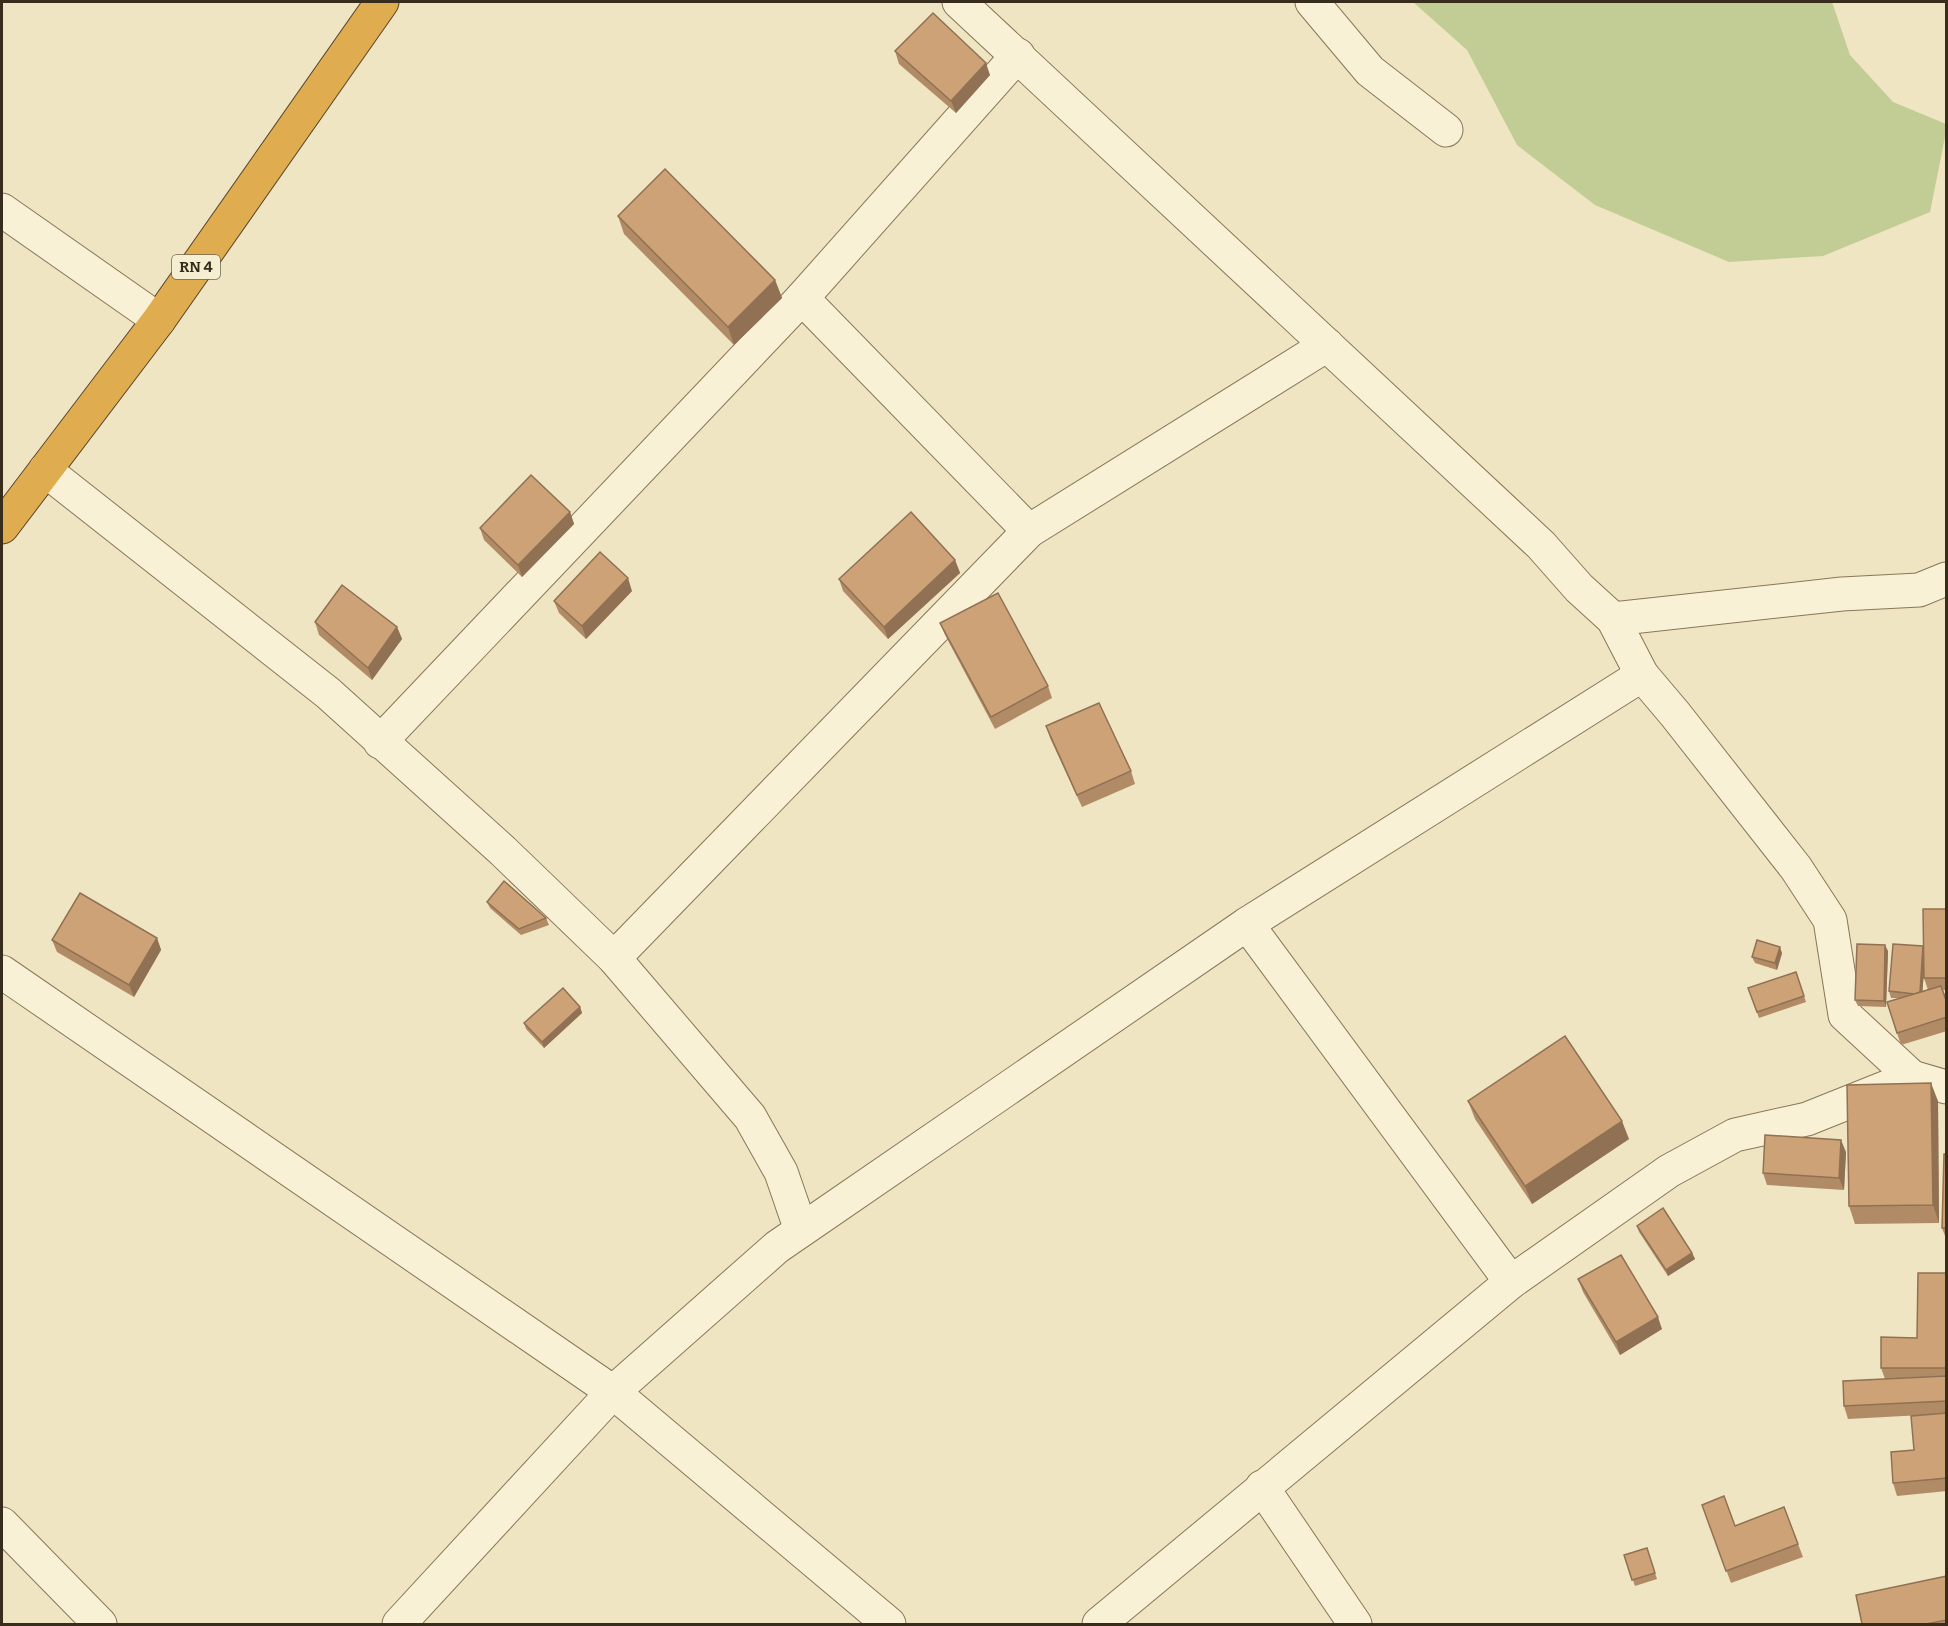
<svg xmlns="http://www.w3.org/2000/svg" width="1948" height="1626" font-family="Bitter,serif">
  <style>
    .green { fill: #c2cd95 }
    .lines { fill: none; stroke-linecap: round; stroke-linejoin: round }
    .street-casing { stroke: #897659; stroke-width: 35 }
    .highway-casing { stroke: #56442d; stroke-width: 35 }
    .street { stroke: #f9f1d5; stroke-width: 33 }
    .highway { stroke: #e0ac50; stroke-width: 33 }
    .wall { fill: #b18b66; fill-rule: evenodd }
    .shaded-wall { fill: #907153 }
    .building { fill: #cea277; stroke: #907153; stroke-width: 1.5 }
    .labels { text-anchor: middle; stroke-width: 5; stroke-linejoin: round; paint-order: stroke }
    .shield { fill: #f6eed1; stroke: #716653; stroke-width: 1.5 }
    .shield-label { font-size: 15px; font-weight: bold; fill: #382c1d }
  </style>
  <rect width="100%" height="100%" fill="#efe5c2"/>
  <path class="green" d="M1413 2H1832L1850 55 1893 102 1946 124V132L1930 212 1823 256 1729 262 1595 205 1517 145 1467 50Z"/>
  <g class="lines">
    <g class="street-casing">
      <g id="street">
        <path d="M959 2 1541 545 1579 588 1613 619 1642 675 1675 714 1796 868 1830 920 1845 1015 1912 1077"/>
        <path d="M1312 2 1370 71 1446 130"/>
        <path d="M2 210 159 320"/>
        <path d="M802 298 1029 531"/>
        <path d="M45 470 328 693 503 851 614 958 750 1117 781 1172 801 1230"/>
        <path d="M1613 619 1842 594 1919 590 1946 579"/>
        <path d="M380 742 802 298 1018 55"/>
        <path d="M1247 924 1511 1282"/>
        <path d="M614 958 1029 531 1327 345"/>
        <path d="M2 972 613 1392 889 1624"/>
        <path d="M1262 1487 1355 1624"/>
        <path d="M2 1524 100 1624"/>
        <path d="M399 1624 613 1392 777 1247 1247 924 1642 675"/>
        <path d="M1099 1624 1511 1282 1669 1171 1735 1135 1807 1119 1912 1077 1946 1087"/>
      </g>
    </g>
    <g class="highway-casing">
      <path id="highway" d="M2 527 159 320 382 2"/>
    </g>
    <use href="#street" class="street"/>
    <use href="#highway" class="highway"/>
  </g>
  <g class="wall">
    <path d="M895 51 990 75 956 113 899 64Z"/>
    <path d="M618 216 775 280 782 298 734 345 624 234Z"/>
    <path d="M570 512 574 524 522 577 484 540 480 528Z"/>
    <path d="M955 560 960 573 888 639 843 591 839 579Z"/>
    <path d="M632 591 586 639 559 613 554 601Z"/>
    <path d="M315 622 397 627 402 639 372 680 319 635Z"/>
    <path d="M940 623 1048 686 1052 698 995 729 945 635Z"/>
    <path d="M1046 726 1131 771 1135 784 1082 807 1050 738Z"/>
    <path d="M487 902 546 918 549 925 521 935 490 908Z"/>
    <path d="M1947 909V990H1943L1947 1000V1031L1901 1045 1897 1033 1899 998H1891L1889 991 1923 946ZM1924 975V978L1928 990 1922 991Z"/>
    <path d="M157 938 161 950 134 997 57 952 52 940Z"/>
    <path d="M1888 951 1886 1007 1858 1006 1855 1000Z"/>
    <path d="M1782 953 1777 970 1755 963 1752 957Z"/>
    <path d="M1796 972 1806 1002 1759 1018 1748 988Z"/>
    <path d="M580 1007 582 1013 544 1048 526 1029 524 1023Z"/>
    <path d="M1468 1101 1629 1139 1532 1204 1475 1119Z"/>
    <path d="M1938 1101 1939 1223 1855 1224 1849 1206Z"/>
    <path d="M1846 1152 1844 1190 1767 1185 1763 1173Z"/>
    <path d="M1947 1154V1241L1942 1228Z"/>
    <path d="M1637 1226 1692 1253 1695 1259 1668 1276 1639 1232Z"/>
    <path d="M1947 1273V1491L1897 1496 1893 1483 1914 1450 1922 1415 1848 1419 1844 1406 1885 1379 1881 1368 1917 1338Z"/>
    <path d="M1578 1279 1662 1329 1620 1355 1583 1292Z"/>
    <path d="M1702 1505 1735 1526 1784 1507 1803 1557 1731 1583Z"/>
    <path d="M1647 1548 1657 1579 1635 1586 1624 1555Z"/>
    <path d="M1947 1576V1624H1862Z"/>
  </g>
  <g class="shaded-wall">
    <path d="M986 63 990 75 956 113 951 101Z"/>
    <path d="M775 280 782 298 734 345 728 327Z"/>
    <path d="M570 512 574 524 522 577 518 565Z"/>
    <path d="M955 560 960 573 888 639 884 627Z"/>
    <path d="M628 578 632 591 586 639 582 626Z"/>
    <path d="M397 627 402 639 372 680 368 668Z"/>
    <path d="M157 938 161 950 134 997 129 985Z"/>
    <path d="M1885 945 1888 951 1886 1007 1884 1001Z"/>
    <path d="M1923 946 1925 952 1922 1000 1919 994Z"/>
    <path d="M1780 947 1782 953 1777 970 1775 963Z"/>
    <path d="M580 1007 582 1013 544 1048 542 1042Z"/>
    <path d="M1931 1083 1938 1101 1939 1223 1933 1205Z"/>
    <path d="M1622 1121 1629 1139 1532 1204 1525 1186Z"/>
    <path d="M1841 1140 1846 1152 1844 1190 1839 1178Z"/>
    <path d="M1692 1253 1695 1259 1668 1276 1666 1270Z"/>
    <path d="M1658 1317 1662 1329 1620 1355 1616 1342Z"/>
  </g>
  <g class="building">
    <path d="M933 13 986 63 951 101 895 51Z"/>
    <path d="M665 169 775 280 728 327 618 216Z"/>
    <path d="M531 475 570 512 518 565 480 528Z"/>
    <path d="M911 512 955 560 884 627 839 579Z"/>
    <path d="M600 552 628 578 582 626 554 601Z"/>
    <path d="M342 585 397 627 368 668 315 622Z"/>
    <path d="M998 593 1048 686 991 717 940 623Z"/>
    <path d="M1099 703 1131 771 1077 795 1046 726Z"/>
    <path d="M504 881 546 918 519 929 487 902Z"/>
    <path d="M80 893 157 938 129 985 52 940Z"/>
    <path d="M1923 909H1947V978H1924Z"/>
    <path d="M1757 940 1780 947 1775 963 1752 957Z"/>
    <path d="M1857 944 1885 945 1884 1001 1855 1000Z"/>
    <path d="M1893 944 1923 946 1920 992 1915 994 1889 991Z"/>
    <path d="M1796 972 1804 996 1757 1012 1748 988Z"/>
    <path d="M1941 986 1947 1003V1017L1897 1033 1887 1002Z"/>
    <path d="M563 988 580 1007 542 1042 524 1023Z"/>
    <path d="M1565 1036 1622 1121 1525 1186 1468 1101Z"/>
    <path d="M1931 1083 1933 1205 1849 1206 1847 1085Z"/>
    <path d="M1765 1135 1841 1140 1839 1178 1763 1173Z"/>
    <path d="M1944 1154H1947V1228H1942Z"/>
    <path d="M1663 1208 1692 1253 1666 1270 1637 1226Z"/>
    <path d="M1621 1255 1658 1317 1616 1342 1578 1279Z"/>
    <path d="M1918 1273H1947V1368H1881V1337L1917 1338Z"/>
    <path d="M1947 1376V1401L1844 1406 1843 1381Z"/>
    <path d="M1947 1413V1478L1893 1483 1891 1452 1914 1450 1911 1416Z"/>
    <path d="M1724 1496 1735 1526 1784 1507 1798 1544 1726 1571 1702 1505Z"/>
    <path d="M1647 1548 1655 1573 1632 1580 1624 1555Z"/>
    <path d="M1947 1576V1620L1926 1624H1862L1856 1595Z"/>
  </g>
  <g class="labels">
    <rect class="shield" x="172" y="255" width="48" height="24" rx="4.5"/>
    <g class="shield-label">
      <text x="196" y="272">RN 4</text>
    </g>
  </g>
  <rect width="1948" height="1626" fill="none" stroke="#382c1d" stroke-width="6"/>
</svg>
